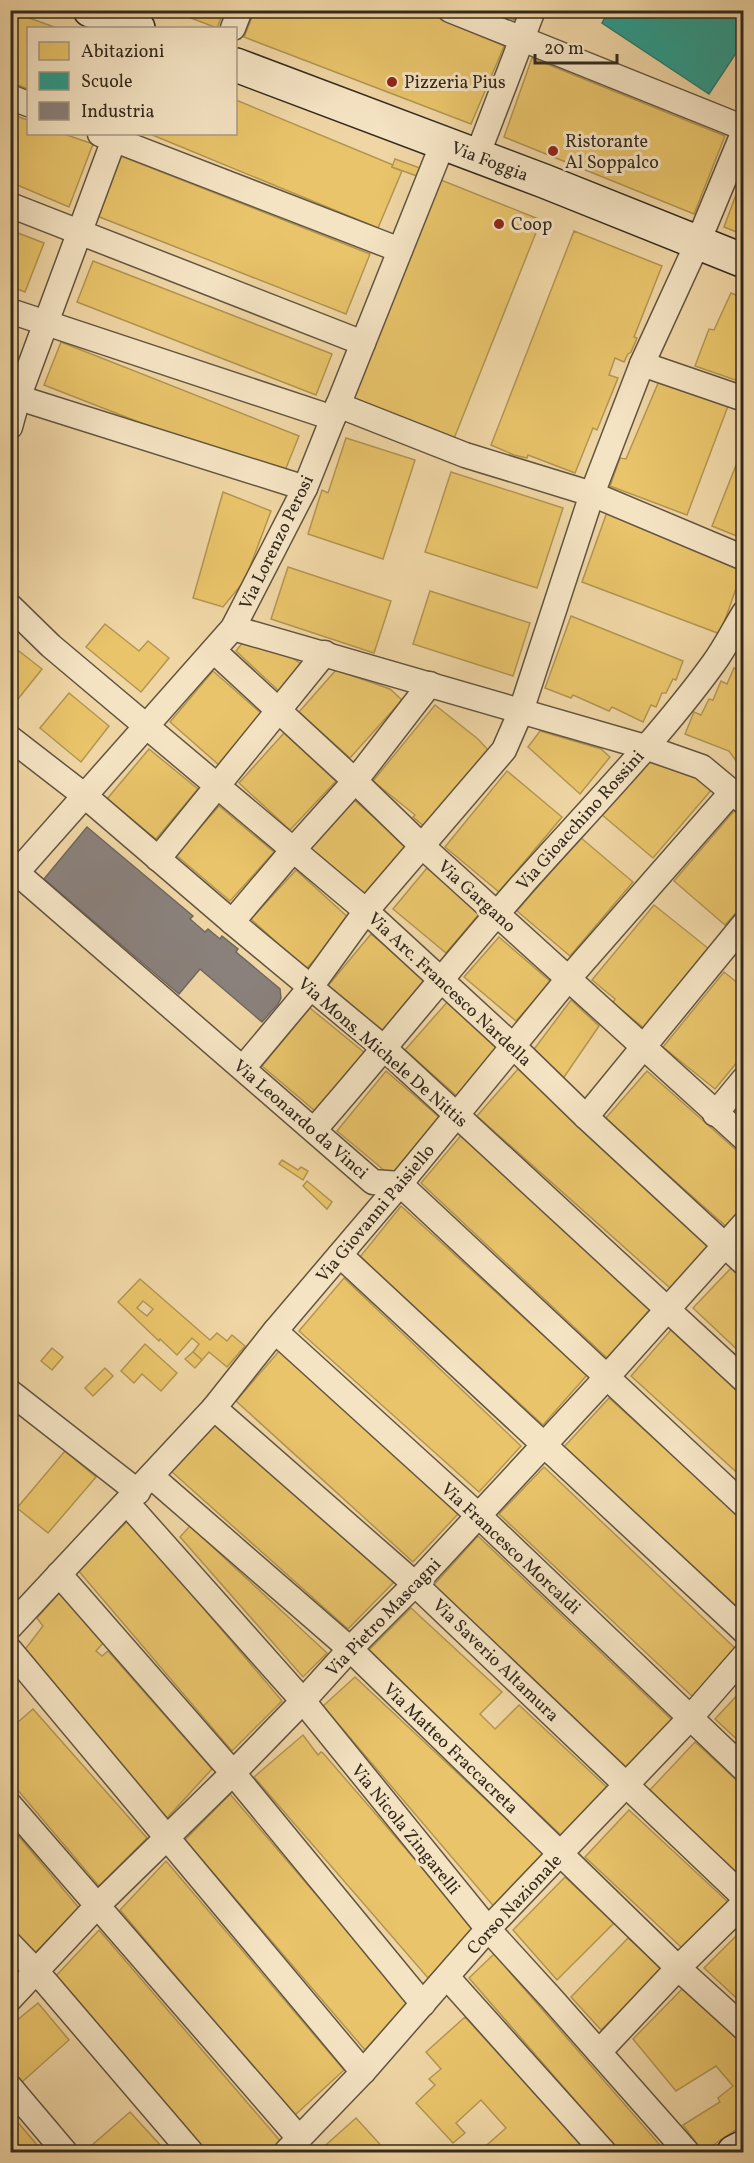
<svg xmlns="http://www.w3.org/2000/svg" width="754" height="2163" font-family="Vollkorn,serif">
  <style>
    .homes { fill: #e9c46a; stroke: #b29653; stroke-width: 1.5; fill-rule: evenodd }
    .schools { fill: #2a9d8f; stroke: #2d7a6d; stroke-width: 1.5 }
    .industry { fill: #8a817c; stroke: #706760; stroke-width: 1.5 }
    .lines { fill: none; stroke-linecap: round; stroke-linejoin: round }
    .street-casing { stroke: #625540; stroke-width: 27 }
    .secondary-casing { stroke: #332a1e; stroke-width: 36 }
    .street { stroke: #f5e4c4; stroke-width: 24 }
    .secondary { stroke: #f5e4c4; stroke-width: 33 }
    .poi-dot { fill: #8f2418; stroke: #f5e4c4; stroke-width: 2 }
    .labels { text-anchor: middle; stroke-width: 6; stroke-linejoin: round; paint-order: stroke }
    .poi-label { font-size: 18px; fill: #332a1e; stroke: #f5e4c4; text-anchor: start }
    .street-label { font-size: 18px; fill: #332a1e; stroke: #f5e4c4 }
  </style>
  <rect width="100%" height="100%" fill="#f0d6a5"/>
  <filter id="stains"><feTurbulence type="fractalNoise" baseFrequency=".00333" numOctaves="4"/><feColorMatrix values="0 0 0 0 .2 0 0 0 0 .09 0 0 0 0 .02 0 0 0 .5 -.17"/></filter>
  <radialGradient id="worn" r=".72"><stop offset=".6" stop-color="#630" stop-opacity="0"/><stop offset="1" stop-color="#630" stop-opacity=".3"/></radialGradient>
  <g class="homes">
    <path d="M170 10H224L217 28Z"/>
    <path d="M255 10H421L505 44 471 124 244 37Z"/>
    <path d="M490 10H518L514 20Z"/>
    <path d="M10 11 57 28H28V89L10 82Z"/>
    <path d="M532 58 725 136 694 214 504 137Z"/>
    <path d="M236 100 393 165 392 167 402 171 378 228 150 134H236Z"/>
    <path d="M10 114 28 120V134H64L93 144 69 207 10 182Z"/>
    <path d="M121 156 370 254 346 314 97 216Z"/>
    <path d="M395 159 428 171 425 179 392 167Z"/>
    <path d="M744 173V235L724 227Z"/>
    <path d="M436 178 541 220 453 441 348 398Z"/>
    <path d="M10 230 44 243 25 292 10 286Z"/>
    <path d="M574 231 662 266 634 337 637 338 631 352 628 354 624 362 615 358 609 375 618 378 597 430 593 428 575 473 528 455 527 458 514 455 491 445Z"/>
    <path d="M93 261 332 354 316 395 77 302Z"/>
    <path d="M731 293 744 298V383L695 366 709 329 714 330Z"/>
    <path d="M61 342 299 436 282 478 44 385Z"/>
    <path d="M659 381 728 406 687 515 610 486 620 458 626 459Z"/>
    <path d="M346 438 415 460 383 559 308 534 322 490 328 493Z"/>
    <path d="M744 445V539L712 526Z"/>
    <path d="M451 472 563 508 537 588 425 552Z"/>
    <path d="M223 492 271 511 245 580 223 607 193 598Z"/>
    <path d="M607 512 744 566 720 634 582 582Z"/>
    <path d="M288 567 391 601 374 653 271 619Z"/>
    <path d="M430 591 530 623 513 676 413 644Z"/>
    <path d="M571 616 683 661 676 680 673 679 666 693H662L656 707 651 705 643 722 612 707 609 711 573 695 571 698 545 688Z"/>
    <path d="M105 624 139 651 148 641 169 658 141 692 86 647Z"/>
    <path d="M243 642 291 657 304 666 282 694 236 651Z"/>
    <path d="M10 644 42 669 10 709Z"/>
    <path d="M734 668 744 672V766L737 762 729 751 685 734 694 712 701 715 709 699 713 700 721 681 727 684Z"/>
    <path d="M336 670 390 689 402 700 350 758 299 712Z"/>
    <path d="M213 671 262 714 219 765 170 722Z"/>
    <path d="M69 693 109 726 81 762 40 728Z"/>
    <path d="M435 705 478 739 489 751 426 828 413 817 415 815 373 781Z"/>
    <path d="M540 731 601 749 610 757 580 794 528 747Z"/>
    <path d="M284 733 336 781 290 830 239 783Z"/>
    <path d="M149 749 198 789 156 839 107 799Z"/>
    <path d="M646 761 701 779 713 788 653 858 601 814Z"/>
    <path d="M507 771 562 817 499 892 445 847Z"/>
    <path d="M353 799 409 848 366 897 310 849Z"/>
    <path d="M219 806 274 852 230 901 176 855Z"/>
    <path d="M734 811 744 819V904L725 925 674 881Z"/>
    <path d="M580 837 633 882 570 956 517 911Z"/>
    <path d="M427 868 480 913 446 953 393 909Z"/>
    <path d="M296 870 351 920 306 969 251 919Z"/>
    <path d="M654 905 709 949 644 1028 613 1003 615 999 592 980Z"/>
    <path d="M371 934 426 980 383 1033 327 987Z"/>
    <path d="M499 937 551 982 516 1021 464 977Z"/>
    <path d="M724 972 744 988V1054L715 1089 663 1047Z"/>
    <path d="M449 1000 501 1045 457 1096 405 1050Z"/>
    <path d="M571 1000 599 1026 562 1080 532 1052Z"/>
    <path d="M310 1008 365 1053 315 1111 262 1066Z"/>
    <path d="M518 1069 712 1245 670 1288 477 1116Z"/>
    <path d="M386 1071 439 1117 391 1176 337 1131Z"/>
    <path d="M647 1071 744 1157V1211L728 1228 605 1119Z"/>
    <path d="M744 1097V1118L733 1109Z"/>
    <path d="M463 1133 652 1307 607 1358 421 1183Z"/>
    <path d="M282 1160 298 1170 301 1167 308 1171 303 1180 279 1164Z"/>
    <path d="M307 1181 332 1202 327 1209 303 1186Z"/>
    <path d="M401 1206 587 1375 543 1425 360 1257Z"/>
    <path d="M732 1267 744 1277V1356L693 1308Z"/>
    <path d="M344 1278 521 1446 479 1492 299 1331Z"/>
    <path d="M140 1279 210 1340 217 1333 227 1341 232 1335 245 1346 227 1367 209 1352 202 1360 193 1352 199 1344 192 1338 177 1355 160 1339 159 1341 118 1302ZM143 1301 153 1309 147 1316 137 1308Z"/>
    <path d="M671 1330 744 1396V1479L631 1376Z"/>
    <path d="M145 1344 177 1373 161 1391 142 1374 134 1383 121 1371Z"/>
    <path d="M52 1348 63 1357 52 1370 41 1361Z"/>
    <path d="M280 1350 458 1514 413 1562 236 1401Z"/>
    <path d="M193 1352 202 1360 195 1368 185 1359Z"/>
    <path d="M105 1368 113 1376 93 1396 85 1388Z"/>
    <path d="M609 1398 744 1520V1614L564 1447Z"/>
    <path d="M216 1422 395 1581 348 1629 171 1471Z"/>
    <path d="M65 1451 96 1477 48 1533 17 1508Z"/>
    <path d="M544 1467 738 1651 694 1698 499 1514Z"/>
    <path d="M129 1520 282 1701 232 1751 77 1569Z"/>
    <path d="M190 1526 327 1653 303 1677 180 1537Z"/>
    <path d="M478 1536 674 1722 627 1768 433 1586Z"/>
    <path d="M61 1591 104 1642 96 1651 102 1656 108 1651 212 1769 167 1818 23 1652 43 1626 37 1618Z"/>
    <path d="M411 1608 502 1692 480 1714 495 1729 519 1705 611 1791 564 1838 368 1651Z"/>
    <path d="M355 1677 547 1857 496 1909 323 1706Z"/>
    <path d="M744 1688V1746L715 1719Z"/>
    <path d="M33 1709 147 1838 99 1886 10 1781V1729Z"/>
    <path d="M303 1735 318 1755 321 1752 323 1753 475 1929 428 1978 254 1777Z"/>
    <path d="M695 1742 744 1787V1881L649 1791Z"/>
    <path d="M230 1794 408 2002 365 2050 185 1840Z"/>
    <path d="M629 1810 728 1902 682 1948 585 1857Z"/>
    <path d="M10 1826 79 1908 33 1955 10 1930Z"/>
    <path d="M166 1861 344 2070 294 2116 120 1910Z"/>
    <path d="M565 1877 614 1923 557 1980 513 1930Z"/>
    <path d="M744 1928V2005L704 1968Z"/>
    <path d="M99 1930 282 2143 271 2152H202L53 1979Z"/>
    <path d="M628 1938 663 1969 601 2030 571 1997Z"/>
    <path d="M494 1954 666 2152H620L469 1978Z"/>
    <path d="M682 1989 744 2045V2124L703 2152 683 2125 720 2102 718 2098 733 2086 716 2066 676 2091 633 2039Z"/>
    <path d="M38 2003 69 2040 22 2082 10 2067V2026Z"/>
    <path d="M465 2017 588 2152H479L506 2128 481 2100 456 2123 465 2133 453 2143 416 2103 435 2085 429 2079 441 2069 426 2052Z"/>
    <path d="M130 2112 162 2147 156 2152H84Z"/>
    <path d="M10 2113 43 2152H10Z"/>
    <path d="M356 2118 387 2152H318Z"/>
  </g>
  <path class="schools" d="M609 10H744V41L709 94 602 23Z"/>
  <path class="industry" d="M87 827 193 916 190 919 205 932 208 929 220 939 222 936 238 949 236 952 280 989 281 998 278 1004 262 1022 200 969 179 994 44 879Z"/>
  <g class="lines">
    <g class="street-casing">
      <g id="street">
        <path d="M450 10 744 128"/>
        <path d="M233 28 240 10"/>
        <path d="M10 97 28 104"/>
        <path d="M100 134 400 250"/>
        <path d="M477 156 533 10"/>
        <path d="M10 205 363 343"/>
        <path d="M10 311 333 418"/>
        <path d="M642 364 744 399"/>
        <path d="M10 395 305 488"/>
        <path d="M338 405 465 455 592 494 744 558"/>
        <path d="M10 427 18 398 116 134"/>
        <path d="M10 606 51 646 366 911 513 1046 586 1117 744 1263"/>
        <path d="M233 628 645 747 702 767 744 802"/>
        <path d="M214 651 355 781 422 846 744 1138"/>
        <path d="M10 738 85 796 232 922 385 1049 744 1380"/>
        <path d="M158 859 325 653"/>
        <path d="M17 873 373 1182 400 1184 744 1505"/>
        <path d="M10 880 233 628 305 488 443 143"/>
        <path d="M232 922 293 850 355 781 430 684"/>
        <path d="M243 1068 310 988 366 911 504 750 521 711 592 494 642 364 698 242 744 131"/>
        <path d="M715 1114 744 1079"/>
        <path d="M586 1117 744 924"/>
        <path d="M314 1130C384 1050 450 967 520 887 584 815 657 741 713 664 725 648 734 629 744 613"/>
        <path d="M340 1255 744 1631"/>
        <path d="M275 1331 479 1516 744 1769"/>
        <path d="M10 1392 138 1492"/>
        <path d="M214 1408 415 1584 744 1897"/>
        <path d="M151 1476 350 1649 678 1968 744 2028"/>
        <path d="M127 1503 303 1701 488 1929 551 1998 687 2152"/>
        <path d="M59 1574 233 1773 423 2004"/>
        <path d="M10 1627 214 1408 275 1331 400 1184 568 979 732 792"/>
        <path d="M10 1650 363 2072"/>
        <path d="M10 1805 299 2138"/>
        <path d="M10 1944 37 1972 191 2152"/>
        <path d="M447 1977 604 2152"/>
        <path d="M10 1999 97 1906 233 1773 303 1701 350 1649 415 1584 606 1378 744 1224"/>
        <path d="M599 2052 678 1968 744 1903"/>
        <path d="M10 2087 65 2152"/>
        <path d="M286 2152 363 2072 488 1929 690 1718 744 1656"/>
      </g>
    </g>
    <g class="secondary-casing">
      <g id="secondary">
        <path d="M90 10 138 28"/>
        <path d="M236 65 544 181 744 261"/>
        <path d="M734 2152 744 2147"/>
      </g>
    </g>
    <use href="#street" class="street"/>
    <use href="#secondary" class="secondary"/>
  </g>
  <g class="poi-dot">
    <circle cx="392" cy="82" r="6"/>
    <circle cx="553" cy="151" r="6"/>
    <circle cx="499" cy="224" r="6"/>
  </g>
  <g class="labels">
    <g class="poi-label">
      <text x="404" y="88">Pizzeria Pius</text>
      <text x="565" y="147">Ristorante<tspan x="565" dy="21">Al Soppalco</tspan></text>
      <text x="511" y="230">Coop</text>
    </g>
    <g class="street-label">
      <text transform="translate(490 161) rotate(21)" y="6">Via Foggia</text>
      <text transform="translate(276 542) rotate(-64)" y="6">Via Lorenzo Perosi</text>
      <text transform="translate(580 820) rotate(-48)" y="6">Via Gioacchino Rossini</text>
      <text transform="translate(477 896) rotate(42)" y="6">Via Gargano</text>
      <text transform="translate(450 989) rotate(43)" y="6">Via Arc. Francesco Nardella</text>
      <text transform="translate(383 1052) rotate(41)" y="6">Via Mons. Michele De Nittis</text>
      <text transform="translate(301 1119) rotate(41)" y="6">Via Leonardo da Vinci</text>
      <text transform="translate(375 1213) rotate(-50)" y="6">Via Giovanni Paisiello</text>
      <text transform="translate(511 1548) rotate(43)" y="6">Via Francesco Morcaldi</text>
      <text transform="translate(383 1617) rotate(-46)" y="6">Via Pietro Mascagni</text>
      <text transform="translate(496 1660) rotate(44)" y="6">Via Saverio Altamura</text>
      <text transform="translate(451 1748) rotate(44)" y="6">Via Matteo Fraccacreta</text>
      <text transform="translate(406 1829) rotate(51)" y="6">Via Nicola Zingarelli</text>
      <text transform="translate(514 1904) rotate(-47)" y="6">Corso Nazionale</text>
    </g>
  </g>
  <rect width="754" height="2163" fill="none" stroke="#f0d6a5" stroke-width="36"/>
  <rect x="12" y="12" width="730" height="2139" fill="none" stroke="#332a1e" stroke-width="3"/>
  <rect x="18" y="18" width="718" height="2127" fill="none" stroke="#332a1e" stroke-width="1.5"/>
  <rect x="27" y="27" width="210" height="108" fill="#f5e4c4" stroke="#a79a82" stroke-width="1.5"/>
  <rect x="39" y="42" width="30" height="18" fill="#e9c46a" stroke="#a79a82" stroke-width="1.5"/>
  <text x="81" y="57" font-size="18" fill="#332a1e">Abitazioni</text>
  <rect x="39" y="72" width="30" height="18" fill="#2a9d8f" stroke="#a79a82" stroke-width="1.5"/>
  <text x="81" y="87" font-size="18" fill="#332a1e">Scuole</text>
  <rect x="39" y="102" width="30" height="18" fill="#8a817c" stroke="#a79a82" stroke-width="1.5"/>
  <text x="81" y="117" font-size="18" fill="#332a1e">Industria</text>
  <path d="M535 54v9h82v-9" fill="none" stroke="#332a1e" stroke-width="3"/>
  <text x="544" y="54" font-size="18" fill="#332a1e" stroke="#f5e4c4" stroke-width="4.5" paint-order="stroke">20 m</text>
  <rect width="100%" height="100%" filter="url(#stains)"/>
  <rect width="100%" height="100%" fill="url(#worn)"/>
</svg>
